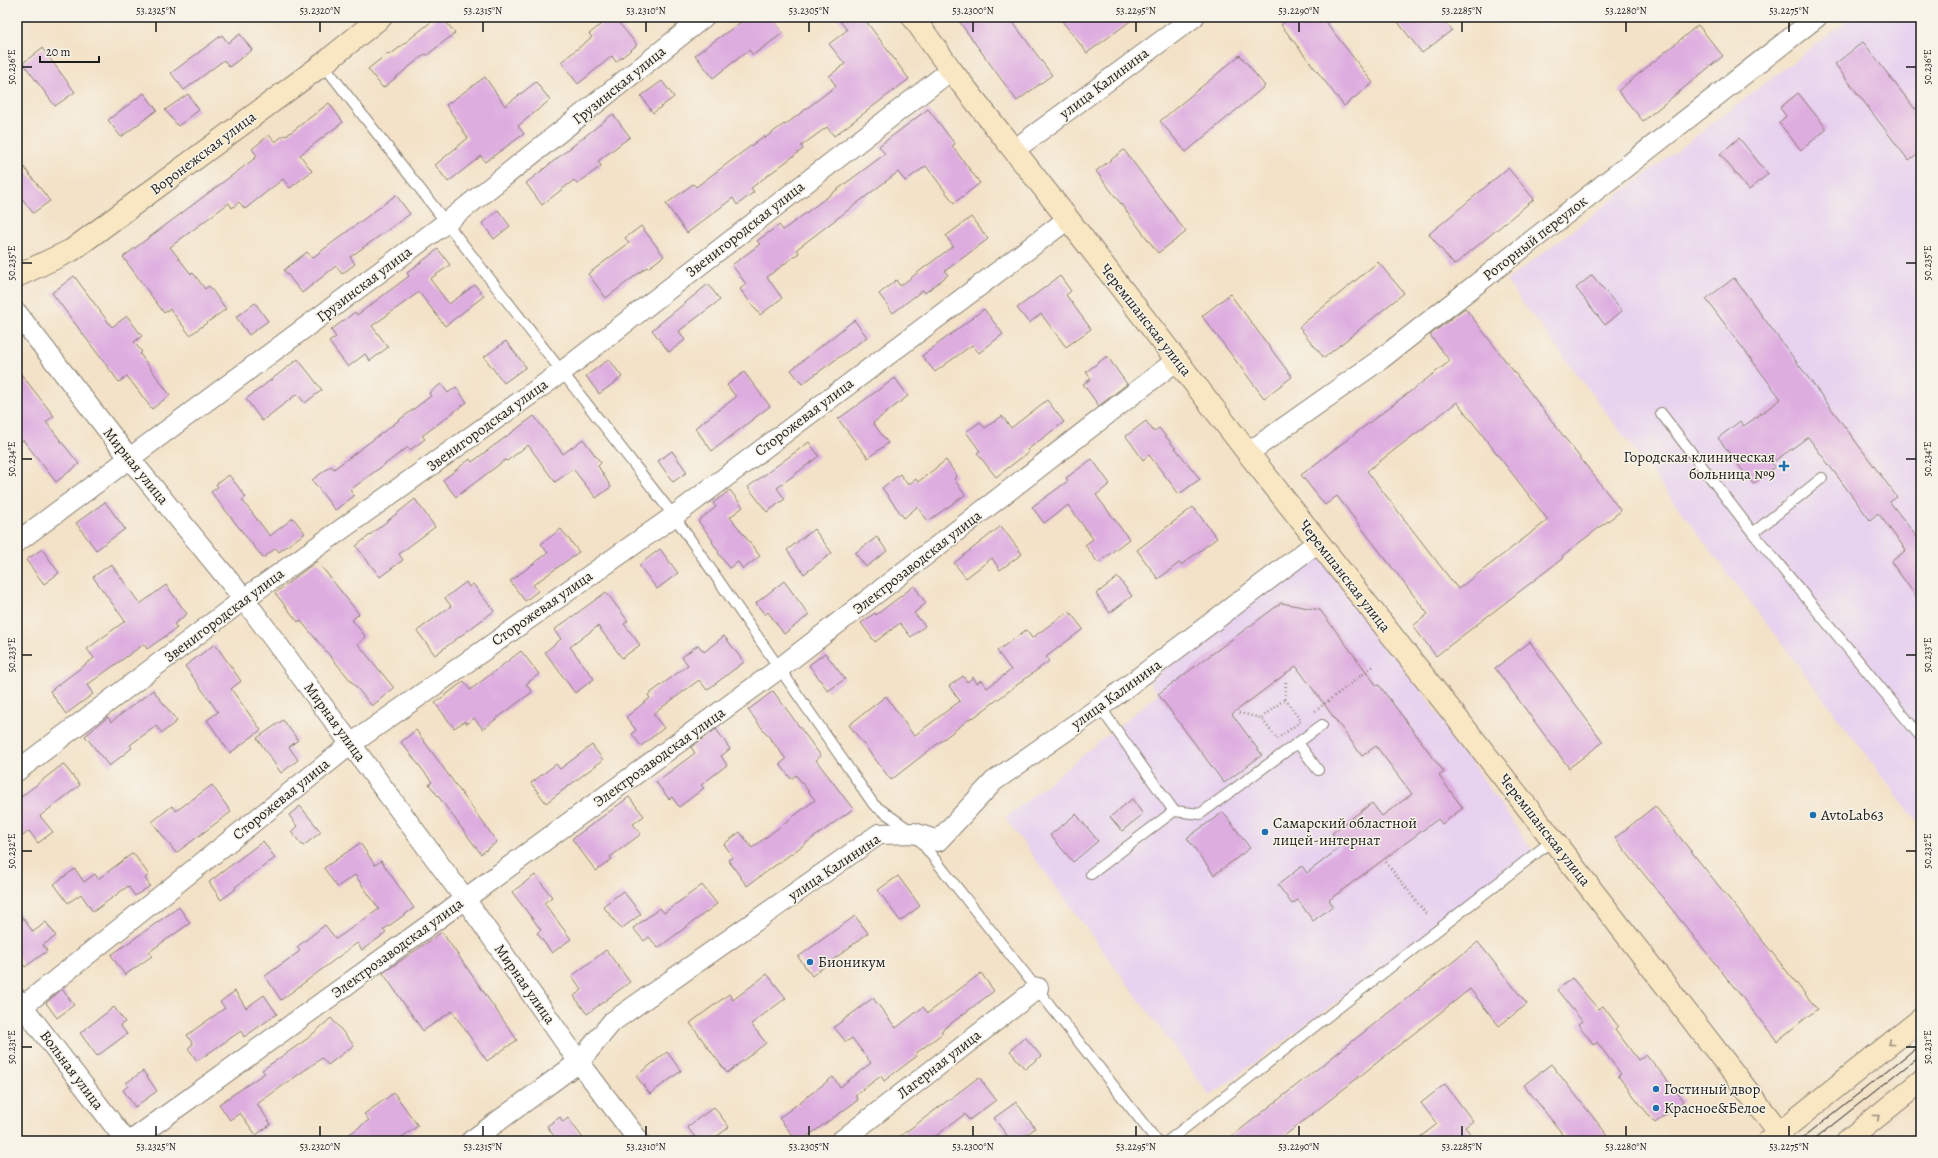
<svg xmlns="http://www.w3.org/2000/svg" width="1938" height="1158" font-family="Alegreya,serif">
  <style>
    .built { fill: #e7d2ef }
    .building { fill: #deade0; fill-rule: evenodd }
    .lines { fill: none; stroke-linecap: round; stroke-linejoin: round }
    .lane-casing { stroke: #887f72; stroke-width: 12 }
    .street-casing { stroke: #887f72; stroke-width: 22 }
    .secondary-casing { stroke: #887f72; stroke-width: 24 }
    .path { stroke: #887f72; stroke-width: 2.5; stroke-dasharray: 1 3; stroke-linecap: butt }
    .lane { stroke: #fff; stroke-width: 10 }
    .street { stroke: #fff; stroke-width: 20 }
    .secondary { stroke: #f9e7c3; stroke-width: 22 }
    .tram { stroke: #1c1c1c; stroke-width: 1 }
    .oneway { stroke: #968c78 }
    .ticks { fill: none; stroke: #1c1c1c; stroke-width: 1.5 }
    .poi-dot { fill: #1f6fb2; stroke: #f7f3e8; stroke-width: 1.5 }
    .labels { text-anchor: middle; stroke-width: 3; stroke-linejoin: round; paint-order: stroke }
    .street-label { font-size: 15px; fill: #1c1c1c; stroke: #f7f3e8 }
    .poi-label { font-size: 15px; fill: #1c1c1c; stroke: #f7f3e8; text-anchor: start }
    .neatline { fill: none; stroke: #1c1c1c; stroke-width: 1.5 }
    .ticks-label { font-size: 10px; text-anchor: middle; fill: #1c1c1c }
  </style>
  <rect width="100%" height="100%" fill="#f7f3e8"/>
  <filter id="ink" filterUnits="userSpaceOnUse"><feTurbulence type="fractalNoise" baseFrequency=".025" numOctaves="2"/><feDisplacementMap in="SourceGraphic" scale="8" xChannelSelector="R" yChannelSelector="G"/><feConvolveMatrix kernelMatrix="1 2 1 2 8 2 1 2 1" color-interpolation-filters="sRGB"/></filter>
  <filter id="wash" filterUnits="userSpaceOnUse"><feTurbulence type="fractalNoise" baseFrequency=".012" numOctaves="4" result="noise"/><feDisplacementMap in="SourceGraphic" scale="16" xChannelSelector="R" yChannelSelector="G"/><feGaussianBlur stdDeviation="0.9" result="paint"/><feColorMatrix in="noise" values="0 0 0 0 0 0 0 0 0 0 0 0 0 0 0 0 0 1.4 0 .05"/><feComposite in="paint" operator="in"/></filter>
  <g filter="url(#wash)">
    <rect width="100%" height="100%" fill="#f3e2c7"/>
    <g class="built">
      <path d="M1852 17H1921V827L1506 281Z"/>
      <path d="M1318 542 1535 854 1210 1096 1005 818 1158 694 1149 682Z"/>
    </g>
    <g id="blocks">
      <g class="building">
        <path d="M437 17H442L455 33 427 55 425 54 383 88 368 69 388 53 390 55Z"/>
        <path d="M610 17H614L637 45 616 62 612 56 578 84 561 62 592 37 589 34Z"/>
        <path d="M748 17H772L783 33 753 55 749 50 713 78 695 55Z"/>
        <path d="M837 17H863L909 79 834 136 827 127 801 146 803 149 751 188 754 192 737 205 733 198 687 233 666 204 693 184 696 187 764 136 765 138 784 124 785 125 836 86 829 76 845 64 829 44 847 30Z"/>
        <path d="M956 17H1009L1052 75 1017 101Z"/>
        <path d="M1059 17H1136L1087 53Z"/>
        <path d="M1291 17H1322L1373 83 1344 106 1281 25Z"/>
        <path d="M1394 17H1441L1452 30 1422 53Z"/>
        <path d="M1698 25 1723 56 1643 121 1618 91Z"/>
        <path d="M240 34 252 50 229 67 224 60 184 90 171 73 222 35 228 43Z"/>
        <path d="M1863 42 1915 109 1921 105V152L1909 161 1835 64Z"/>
        <path d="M42 48 75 92 55 106 23 63Z"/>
        <path d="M1240 55 1265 86 1186 152 1160 121Z"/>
        <path d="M485 77 505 106 536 82 550 100 518 126 524 134 485 162 481 156 448 182 435 165 468 138 446 105Z"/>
        <path d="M662 81 674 97 653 113 641 96Z"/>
        <path d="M144 93 157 110 121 137 108 120Z"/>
        <path d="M1798 93 1827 129 1801 150 1779 123 1786 116 1780 108Z"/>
        <path d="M188 94 199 110 178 126 165 110Z"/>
        <path d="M329 103 343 122 300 155 312 171 290 188 283 179 245 209 239 202 232 208 229 203 170 247 191 274 193 273 205 289 209 286 226 309 190 335 170 309 164 313 123 257 254 159 257 156 252 149 269 135 275 142 284 135 286 136Z"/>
        <path d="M928 109 955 144 952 146 980 183 954 203 926 166 905 181 898 172 797 249 799 253 767 277 782 298 760 315 740 289 746 284 732 265 760 244 757 241 779 225 783 230 885 154 879 146Z"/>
        <path d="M613 114 630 137 598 161 601 166 577 184 574 180 542 205 526 183Z"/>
        <path d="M1739 138 1768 174 1749 190 1720 154Z"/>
        <path d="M1124 150 1186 232 1158 253 1096 171Z"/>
        <path d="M17 158 50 201 33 213 17 192Z"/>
        <path d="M1508 168 1534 199 1454 265 1429 234Z"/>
        <path d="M396 195 410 214 350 257 355 264 342 274 336 266 302 293 284 270 307 252 312 258Z"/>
        <path d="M498 210 510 226 494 239 482 223Z"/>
        <path d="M971 217 988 239 945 271 948 275 925 293 923 290 893 313 879 294 896 280 900 286 953 246 946 236Z"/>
        <path d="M641 226 664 256 648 268 647 267 606 298 588 274 629 243 625 238Z"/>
        <path d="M438 249 450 265 430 279 449 304 475 285 484 296 445 326 419 292 372 326 388 347 370 361 365 354 348 367 329 342 336 337 331 330 355 312 357 315 409 276 407 273Z"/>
        <path d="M1378 262 1404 293 1324 358 1299 327Z"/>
        <path d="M1592 275 1622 311 1605 325 1576 288Z"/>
        <path d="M74 276 112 327 127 316 142 336 134 342 142 352 140 354 170 395 152 409 127 376 119 382 52 293Z"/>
        <path d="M1060 276 1071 291 1066 295 1091 329 1066 347 1041 314 1029 323 1017 308Z"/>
        <path d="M1734 278 1897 497 1890 502 1919 540 1921 539V603L1891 562 1906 550 1878 513 1870 520 1808 437 1772 463 1775 467 1753 484 1718 438 1740 421 1744 426 1781 399 1706 299Z"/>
        <path d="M708 284 720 300 679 331 685 340 669 352 652 330Z"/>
        <path d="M1230 294 1292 377 1264 398 1202 316Z"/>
        <path d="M255 303 268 321 249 335 236 317Z"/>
        <path d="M1465 308 1621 511 1562 556 1563 558 1436 656 1413 626 1428 614 1337 496 1325 505 1301 475 1450 361 1430 335ZM1457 402 1548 520 1458 589 1367 471Z"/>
        <path d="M984 309 1003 334 979 353 972 345 935 372 922 356Z"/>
        <path d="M854 320 867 337 802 384 791 370Z"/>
        <path d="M506 341 526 367 504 383 484 357Z"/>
        <path d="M1107 356 1127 384 1099 406 1083 384 1091 379 1086 372Z"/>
        <path d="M298 359 322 390 305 403 297 394 262 421 246 399Z"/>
        <path d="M609 359 622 377 599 394 586 376Z"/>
        <path d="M17 369 54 416 46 422 79 464 56 482 23 440 17 445Z"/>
        <path d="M744 372 770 406 712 451 695 428 736 397 727 385Z"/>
        <path d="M895 378 908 396 873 423 888 443 868 458 838 419Z"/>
        <path d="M441 384 448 393 456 387 467 402 422 436 425 439 410 450 408 447 350 490 354 496 335 510 312 480 331 466 334 469 431 396 429 393Z"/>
        <path d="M1047 400 1064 422 1027 450 1029 452 996 477 977 453 980 451 966 432 980 422 985 428 1002 416 1011 428Z"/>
        <path d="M534 416 563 454 583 439 601 463 598 466 611 487 596 498 573 469 555 482 528 445 507 461 505 460 456 497 443 480 470 459 472 462Z"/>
        <path d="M1146 421 1154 432 1159 428 1200 479 1179 494 1149 455 1143 460 1126 436Z"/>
        <path d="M809 442 819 456 777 488 785 499 767 512 748 487Z"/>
        <path d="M672 451 687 472 673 482 658 461Z"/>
        <path d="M1092 459 1110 484 1096 495 1129 539 1098 563 1085 545 1093 539 1068 505 1044 523 1032 507 1068 481 1066 478Z"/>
        <path d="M946 460 957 476 954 479 965 495 928 521 917 507 904 518 882 488 900 474 908 485 916 479 918 482Z"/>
        <path d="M229 475 246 497 242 500 270 536 293 518 305 533 279 552 276 548 263 558 211 492 218 487 216 484Z"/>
        <path d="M730 490 743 507 730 517 760 556 743 569 738 562 729 568 718 553 719 552 712 542 713 541 698 521 716 507 713 503Z"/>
        <path d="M415 499 435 527 399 554 403 560 380 577 356 546Z"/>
        <path d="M105 502 125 529 96 550 76 523Z"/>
        <path d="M1193 507 1217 538 1181 565 1179 563 1158 579 1137 550Z"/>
        <path d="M1001 526 1022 554 1000 570 992 558 966 578 954 563Z"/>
        <path d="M561 529 579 552 533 585 538 591 525 601 510 581 548 553 541 544Z"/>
        <path d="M814 529 832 553 804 574 787 550Z"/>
        <path d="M877 537 887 551 866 567 855 553Z"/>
        <path d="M42 549 59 573 44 584 26 560Z"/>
        <path d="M660 549 678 573 657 589 639 565Z"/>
        <path d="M317 561 359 614 352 620 366 637 358 644 394 688 372 706 300 620 298 622 275 593Z"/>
        <path d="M111 564 140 604 166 585 187 614 174 624 177 628 147 649 144 644 87 685 93 694 66 714 50 691 94 658 87 649 125 621 93 577Z"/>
        <path d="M1118 577 1132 596 1110 613 1096 594Z"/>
        <path d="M784 581 809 615 784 634 768 612 765 615 756 603Z"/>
        <path d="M466 582 469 587 473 584 494 611 435 655 417 631 451 606 445 598Z"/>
        <path d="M914 586 926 603 914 613 925 626 911 637 900 623 875 642 861 623 875 613 876 615Z"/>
        <path d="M606 592 628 621 624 624 640 645 622 658 598 626 570 647 594 679 575 693 545 652 561 639 554 630Z"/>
        <path d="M1281 603 1320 610 1377 686 1379 685 1444 772 1439 776 1463 808 1442 824 1438 819 1329 900 1333 906 1313 921 1298 900 1292 904 1278 885 1302 866 1307 873 1342 846 1332 833 1372 803 1382 816 1412 794 1376 746 1362 756 1296 666 1232 714 1262 755 1224 783 1158 694Z"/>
        <path d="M1069 611 1083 629 1046 657 1049 661 973 718 972 717 891 780 849 725 886 696 914 736 960 701 949 686 963 676 967 682 973 677 977 683 981 680 987 688 1011 670 997 651 1026 630 1032 638Z"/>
        <path d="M724 636 744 662 707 690 699 680 653 714 664 728 641 746 632 734 636 730 626 717 650 698 648 695 688 665 682 657 698 645 704 652Z"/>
        <path d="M1530 642 1603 742 1569 768 1495 668Z"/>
        <path d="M215 644 241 681 231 689 261 730 230 753 207 720 218 712 185 666Z"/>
        <path d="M521 651 539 674 526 684 532 692 483 729 474 718 467 724 465 721 454 728 435 703 464 681 470 690Z"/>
        <path d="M825 653 845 679 828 691 809 665Z"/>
        <path d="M153 690 177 721 162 733 156 726 130 745 132 748 109 766 85 736 108 717 111 722Z"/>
        <path d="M773 691 821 756 816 760 853 809 747 886 728 860 733 857 724 844 740 832 752 848 815 800 796 775 791 779 780 764 786 759 748 710Z"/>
        <path d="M283 720 298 740 289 747 298 760 281 773 257 738Z"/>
        <path d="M716 729 730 749 721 756 727 765 701 785 704 788 679 807 672 797 669 799 656 782 695 753 691 747Z"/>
        <path d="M416 730 497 842 481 854 429 784 432 782 401 742Z"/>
        <path d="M592 745 603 760 546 803 531 783 556 764 560 769Z"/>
        <path d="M63 764 80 785 40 816 53 832 38 843 29 831 17 841V800Z"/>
        <path d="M212 785 231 812 176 853 152 822 172 806 176 811Z"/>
        <path d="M629 797 644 816 633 824 641 834 610 857 612 859 596 871 572 839Z"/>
        <path d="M1132 799 1143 814 1122 831 1110 817Z"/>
        <path d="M300 806 321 832 303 846 291 832 297 826 289 815Z"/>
        <path d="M1655 806 1817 1009 1777 1041 1615 838Z"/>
        <path d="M1223 812 1250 848 1214 875 1187 838Z"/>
        <path d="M1076 814 1098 841 1073 862 1050 835Z"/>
        <path d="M263 841 275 858 235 887 236 889 221 900 209 882Z"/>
        <path d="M360 843 375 865 381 861 414 908 383 930 386 933 362 950 357 943 281 1000 265 976 300 951 297 947 325 925 336 939 379 909 355 875 337 887 324 868Z"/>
        <path d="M133 853 149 875 145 878 150 886 135 896 128 886 93 912 81 894 68 903 54 884 75 869 84 882 95 874 98 879Z"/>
        <path d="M535 875 552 897 544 903 571 939 552 953 537 933 541 930 512 892Z"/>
        <path d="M898 876 920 906 900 921 878 890Z"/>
        <path d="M702 885 717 904 658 948 649 937 644 941 633 928 660 908 664 913Z"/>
        <path d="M623 891 641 914 621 929 603 906Z"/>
        <path d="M179 907 190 923 149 952 152 956 125 975 111 955Z"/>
        <path d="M17 910 33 932 46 922 56 936 43 945 47 951 25 967 17 955Z"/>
        <path d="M855 916 868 933 812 976 798 957Z"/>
        <path d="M442 932 517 1040 487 1061 452 1011 423 1031 383 973Z"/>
        <path d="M1478 942 1527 1004 1499 1026 1470 989 1278 1141H1226Z"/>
        <path d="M606 950 630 982 587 1014 574 996 582 990 572 976Z"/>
        <path d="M981 973 994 991 941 1031 943 1033 915 1054 917 1056 884 1081 881 1076 855 1095 858 1100 801 1141H797L779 1118 833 1077 840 1087 871 1063 852 1038 846 1042 834 1027 873 998 896 1028 923 1007 928 1013Z"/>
        <path d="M767 974 786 998 751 1024 766 1043 727 1073 690 1023 729 994 733 1000Z"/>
        <path d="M1572 978 1598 1009 1603 1006 1618 1026 1615 1029 1638 1060 1646 1054 1684 1101 1655 1123 1618 1076 1621 1074 1597 1042 1594 1045 1578 1024 1582 1021 1557 990Z"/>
        <path d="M62 989 74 1005 57 1018 46 1003Z"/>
        <path d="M235 991 246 1008 264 995 277 1014 244 1037 241 1031 197 1061 188 1048 193 1044 187 1035 225 1008 220 1002Z"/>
        <path d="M114 1007 125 1022 120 1025 127 1034 97 1056 80 1033Z"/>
        <path d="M331 1018 354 1045 328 1065 322 1058 257 1104 271 1124 256 1135 240 1113 230 1120 219 1104 265 1073 262 1070 307 1039Z"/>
        <path d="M1025 1037 1041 1056 1025 1069 1010 1051Z"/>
        <path d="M667 1052 681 1071 650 1094 636 1076Z"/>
        <path d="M1551 1064 1612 1141H1568L1524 1085Z"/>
        <path d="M143 1071 157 1091 135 1107 123 1090 128 1086 126 1083Z"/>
        <path d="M979 1077 996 1100 969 1120 965 1114 929 1141H894Z"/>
        <path d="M1445 1084 1473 1121 1465 1127 1476 1141H1415L1437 1124 1421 1103Z"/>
        <path d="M394 1093 418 1126 396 1141H340L369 1120 364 1114Z"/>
        <path d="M1016 1102 1035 1128 1019 1141H1011L994 1118Z"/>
        <path d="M714 1107 729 1127 711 1141H698L687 1127Z"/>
        <path d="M560 1117 563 1122 568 1118 585 1141H557L547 1126Z"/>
      </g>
    </g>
  </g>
  <g filter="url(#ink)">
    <use href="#blocks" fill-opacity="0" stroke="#887f72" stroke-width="1"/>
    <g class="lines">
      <g class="lane-casing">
        <g id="lane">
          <path d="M323 64 674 516 874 805 914 833 1157 1141"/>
          <path d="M1661 413 1753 533 1921 737"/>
          <path d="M1753 533 1822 478"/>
          <path d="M1100 707 1174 811"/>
          <path d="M1298 743 1318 770"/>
          <path d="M1091 874 1174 811 1200 814 1322 725"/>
          <path d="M1168 1141 1553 840"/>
        </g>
      </g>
      <g class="street-casing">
        <g id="street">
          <path d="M1014 150 1194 17"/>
          <path d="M17 313 130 459 244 599 465 899 579 1062 639 1141"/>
          <path d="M1248 453 1381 359 1817 17"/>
          <path d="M17 542 447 222 704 17"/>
          <path d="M17 771 244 599 563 371 951 70"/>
          <path d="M17 999 126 1141"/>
          <path d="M23 1006 351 744 674 516 1068 219"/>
          <path d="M131 1141 465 899 780 668 1177 360"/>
          <path d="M471 1141 579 1062 612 1022 879 834 914 833 938 841 994 781 1100 707 1318 542"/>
          <path d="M841 1141 1038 988"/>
        </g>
      </g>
      <g class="secondary-casing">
        <g id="secondary">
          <path d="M913 17 951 70 1068 219 1248 453 1553 840 1780 1133"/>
          <path d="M17 276 72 250 323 64 381 17"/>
          <path d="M1769 1141 1921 1019"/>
          <path d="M1847 1141 1921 1081"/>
        </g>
      </g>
      <g class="path">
        <path d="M1285 699 1301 721 1277 739 1261 718Z"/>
        <path d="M1285 699 1286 679"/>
        <path d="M1315 711 1375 665"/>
        <path d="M1239 713 1261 718"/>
        <path d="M1386 862 1426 914"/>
      </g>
      <use href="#lane" class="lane"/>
      <use href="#street" class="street"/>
      <use href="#secondary" class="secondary"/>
      <g class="tram">
        <path d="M1799 1141 1921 1044"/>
        <path d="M1812 1141 1921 1055"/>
      </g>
    </g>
    <defs><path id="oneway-chevron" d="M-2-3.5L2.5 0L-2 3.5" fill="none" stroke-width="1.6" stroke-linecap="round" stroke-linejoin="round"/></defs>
    <g class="oneway">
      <use href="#oneway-chevron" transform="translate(1891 1043) rotate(141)"/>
      <use href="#oneway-chevron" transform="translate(1877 1117) rotate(-39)"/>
    </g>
  </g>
  <path class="ticks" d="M156 22V32M320 22V32M483 22V32M646 22V32M809 22V32M973 22V32M1136 22V32M1299 22V32M1462 22V32M1626 22V32M1789 22V32M22 67H32M1906 67H1916M22 263H32M1906 263H1916M22 459H32M1906 459H1916M22 655H32M1906 655H1916M22 851H32M1906 851H1916M22 1047H32M1906 1047H1916M156 1126V1136M320 1126V1136M483 1126V1136M646 1126V1136M809 1126V1136M973 1126V1136M1136 1126V1136M1299 1126V1136M1462 1126V1136M1626 1126V1136M1789 1126V1136"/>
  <g class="poi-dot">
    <path d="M1782 460h4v4h4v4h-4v4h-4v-4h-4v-4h4z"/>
    <circle cx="1813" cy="815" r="4"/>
    <circle cx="1265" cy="832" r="4"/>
    <circle cx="810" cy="962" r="4"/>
    <circle cx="1656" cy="1089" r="4"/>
    <circle cx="1656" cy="1108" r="4"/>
  </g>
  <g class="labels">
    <g class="street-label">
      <text transform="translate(1104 83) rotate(-37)" y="5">улица Калинина</text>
      <text transform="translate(619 85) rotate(-39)" y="5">Грузинская улица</text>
      <text transform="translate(203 153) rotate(-37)" y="5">Воронежская улица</text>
      <text transform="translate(745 229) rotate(-38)" y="5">Звенигородская улица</text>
      <text transform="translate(1535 238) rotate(-38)" y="5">Роторный переулок</text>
      <text transform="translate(364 284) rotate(-37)" y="5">Грузинская улица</text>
      <text transform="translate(1146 320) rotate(52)" y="5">Черемшанская улица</text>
      <text transform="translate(804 417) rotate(-37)" y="5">Сторожевая улица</text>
      <text transform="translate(487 425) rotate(-36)" y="5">Звенигородская улица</text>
      <text transform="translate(136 466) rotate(51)" y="5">Мирная улица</text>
      <text transform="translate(917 562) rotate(-38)" y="5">Электрозаводская улица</text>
      <text transform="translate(1345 576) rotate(52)" y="5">Черемшанская улица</text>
      <text transform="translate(542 608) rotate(-35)" y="5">Сторожевая улица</text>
      <text transform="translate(224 615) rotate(-37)" y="5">Звенигородская улица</text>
      <text transform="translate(1116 694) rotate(-36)" y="5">улица Калинина</text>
      <text transform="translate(335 722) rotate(54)" y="5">Мирная улица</text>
      <text transform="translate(659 757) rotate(-36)" y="5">Электрозаводская улица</text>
      <text transform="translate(281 799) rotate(-39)" y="5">Сторожевая улица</text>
      <text transform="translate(1545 830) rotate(52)" y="5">Черемшанская улица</text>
      <text transform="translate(834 867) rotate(-34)" y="5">улица Калинина</text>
      <text transform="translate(397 948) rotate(-36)" y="5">Электрозаводская улица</text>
      <text transform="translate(525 984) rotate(55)" y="5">Мирная улица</text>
      <text transform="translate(939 1064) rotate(-38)" y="5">Лагерная улица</text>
      <text transform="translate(72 1070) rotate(53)" y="5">Вольная улица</text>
    </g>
    <g class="poi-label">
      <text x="1775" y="462" text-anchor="end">Городская клиническая<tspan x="1775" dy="17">больница №9</tspan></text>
      <text x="1821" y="820">AvtoLab63</text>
      <text x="1273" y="828">Самарский областной<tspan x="1273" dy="17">лицей-интернат</tspan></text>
      <text x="818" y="967">Бионикум</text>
      <text x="1664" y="1094">Гостиный двор</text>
      <text x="1664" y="1113">Красное&amp;Белое</text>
    </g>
  </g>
  <rect width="1938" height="1158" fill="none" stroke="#f7f3e8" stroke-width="44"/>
  <path d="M40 56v6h59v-6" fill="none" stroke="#1c1c1c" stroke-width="2"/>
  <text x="46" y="56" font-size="12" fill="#1c1c1c" stroke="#f7f3e8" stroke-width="3" paint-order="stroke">20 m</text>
  <rect x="22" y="22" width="1894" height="1114" class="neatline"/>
  <g class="ticks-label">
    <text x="156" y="14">53.2325°N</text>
    <text x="320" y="14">53.2320°N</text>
    <text x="483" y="14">53.2315°N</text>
    <text x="646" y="14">53.2310°N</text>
    <text x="809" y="14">53.2305°N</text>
    <text x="973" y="14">53.2300°N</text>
    <text x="1136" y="14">53.2295°N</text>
    <text x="1299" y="14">53.2290°N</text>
    <text x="1462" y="14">53.2285°N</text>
    <text x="1626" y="14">53.2280°N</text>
    <text x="1789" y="14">53.2275°N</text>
    <text transform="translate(1927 67) rotate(-90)" y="4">50.236°E</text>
    <text transform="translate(11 67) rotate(-90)" y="4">50.236°E</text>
    <text transform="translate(1927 263) rotate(-90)" y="4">50.235°E</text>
    <text transform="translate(11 263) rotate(-90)" y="4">50.235°E</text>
    <text transform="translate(1927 459) rotate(-90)" y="4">50.234°E</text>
    <text transform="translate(11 459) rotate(-90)" y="4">50.234°E</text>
    <text transform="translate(1927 655) rotate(-90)" y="4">50.233°E</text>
    <text transform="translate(11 655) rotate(-90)" y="4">50.233°E</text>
    <text transform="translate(1927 851) rotate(-90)" y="4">50.232°E</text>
    <text transform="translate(11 851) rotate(-90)" y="4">50.232°E</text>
    <text transform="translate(1927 1047) rotate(-90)" y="4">50.231°E</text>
    <text transform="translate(11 1047) rotate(-90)" y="4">50.231°E</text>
    <text x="156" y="1150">53.2325°N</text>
    <text x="320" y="1150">53.2320°N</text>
    <text x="483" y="1150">53.2315°N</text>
    <text x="646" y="1150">53.2310°N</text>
    <text x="809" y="1150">53.2305°N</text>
    <text x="973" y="1150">53.2300°N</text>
    <text x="1136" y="1150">53.2295°N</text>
    <text x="1299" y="1150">53.2290°N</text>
    <text x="1462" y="1150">53.2285°N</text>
    <text x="1626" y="1150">53.2280°N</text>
    <text x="1789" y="1150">53.2275°N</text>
  </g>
</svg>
